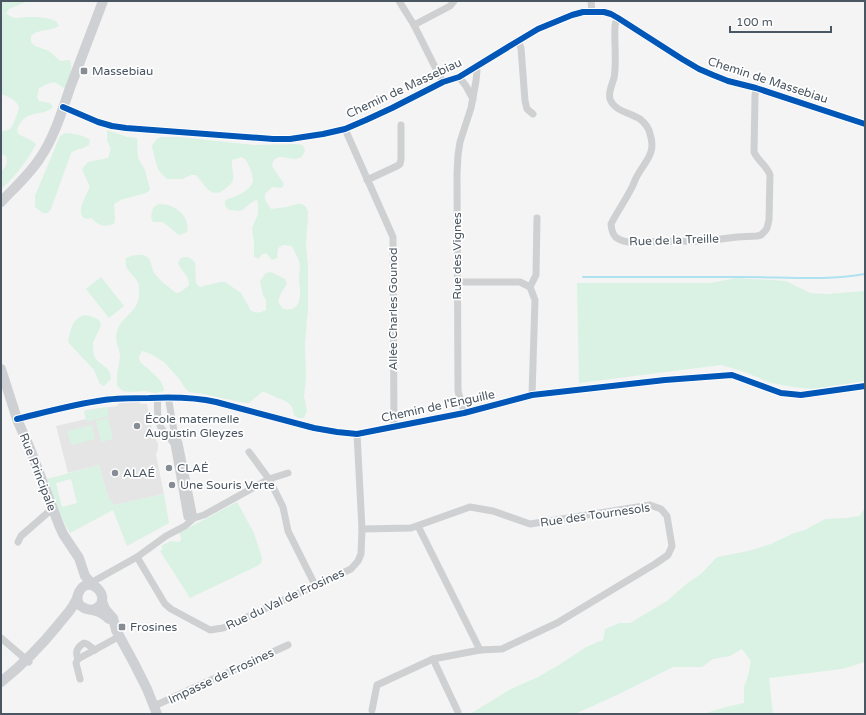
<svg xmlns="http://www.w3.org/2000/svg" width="866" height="715" font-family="'Varela Round',sans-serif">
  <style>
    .education { fill: #e6e5e6 }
    .green { fill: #d9f2e3; fill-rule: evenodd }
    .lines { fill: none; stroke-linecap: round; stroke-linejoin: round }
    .stream { stroke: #aee2f0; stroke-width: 2 }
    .street { stroke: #ced0d2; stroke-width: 7 }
    .secondary { stroke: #ced0d4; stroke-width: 10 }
    .cycleway-casing { stroke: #fff; stroke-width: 8 }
    .cycleway { stroke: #0057b8; stroke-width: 6 }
    .poi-dot { fill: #868d94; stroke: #fff; stroke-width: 1.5 }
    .labels { text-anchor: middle; stroke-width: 3.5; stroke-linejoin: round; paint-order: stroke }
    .poi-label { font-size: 12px; fill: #4a5661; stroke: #fff; text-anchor: start }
    .street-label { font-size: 12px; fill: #4a5661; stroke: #fff }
  </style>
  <rect width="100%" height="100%" fill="#f4f4f4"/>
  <path class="education" d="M139 402 141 404H147L153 434 158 444V449L156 455 164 494 114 505 108 497 99 465 68 473 56 426 86 419 84 411 87 410 117 406 119 403Z"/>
  <g class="green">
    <path d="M1 1H28L9 9 6 13C14 21 19 17 28 17 37 17 49 17 57 22L59 26C50 32 39 28 31 36V42L35 46 49 51 60 61 70 60C74 69 69 79 65 88 61 87 59 84 56 83 51 81 44 86 39 88L37 97 39 101 50 103 53 107C43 117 28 109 19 125 17 128 17 130 18 134L32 141 36 144C28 160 15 177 1 189 1 184 0 179 1 175 2 167 9 168 6 156L1 154V131C11 132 13 125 16 117 17 114 19 111 19 107 17 100 7 96 1 94Z"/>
    <path d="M107 130 127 137 137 138 138 158 145 170 150 190 146 193 123 199 114 204 115 219 114 224C102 227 100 226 91 218L86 219C84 218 81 216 81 212 80 206 87 193 90 187L82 169 88 162 108 158 111 149 107 140Z"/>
    <path d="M65 133C73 133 83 135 90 140L89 145C83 149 76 149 71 153L51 209 48 213H43L35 207V196L60 136Z"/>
    <path d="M163 137H180L254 145 296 144 302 145 305 149C301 172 275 144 272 166L284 184 282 188 272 187 265 194V200L271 209 287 207 297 204H302L306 207 308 212V217L306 244 308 268V308L305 343 306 379 304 396 307 411 304 418H298L294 415C293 400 282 401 271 395 267 393 266 392 262 392L249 403H245L203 394 189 392 185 388 180 380 164 362 151 354 142 351 139 357 140 362C148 370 164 379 164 391L155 393 145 391 131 392 123 391 117 386C117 382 117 378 117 374 118 368 120 361 120 355 119 347 114 340 117 331 121 317 139 311 139 295 139 292 139 288 139 285 136 274 123 272 126 258 133 255 144 252 149 259 152 264 152 270 155 274 161 282 169 287 176 293L181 292 189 285C189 274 181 272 178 263L181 258C187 256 190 257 195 262L196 283 200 287 220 282H225L241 293 251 311C257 313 261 313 266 310V300L263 295 260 281 266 273 271 272 285 279 287 284 281 293 278 302 283 309C304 313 300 292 299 280 299 273 301 267 299 261 297 256 294 251 292 246L283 245 278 248 277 258 272 260 266 253 261 255 259 259 254 257V242L252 228 258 214V204L257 200C249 202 245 210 240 211 237 211 232 210 229 210L225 206V200C233 198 251 191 253 181 253 174 249 166 246 160L242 157 232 160C231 167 234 173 233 179 233 183 228 186 225 189 211 200 205 185 196 175H191L182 179H167C164 176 160 173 158 169 157 166 152 147 152 146 153 143 156 140 158 138Z"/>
    <path d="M158 204C173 203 191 215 187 232L179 235 163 222H153L151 217 153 208Z"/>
    <path d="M101 277 124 306 109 318 86 289Z"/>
    <path d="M736 278 786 281 810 293 826 294 865 291V381L812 389 794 387 771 383 742 371 721 365 579 383 577 283H711Z"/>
    <path d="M85 315 90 316 99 320 101 325C99 331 95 337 93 343 93 347 93 356 96 359 102 367 111 367 111 379L104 386 100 384 94 370 68 342C71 330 71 319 85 315Z"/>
    <path d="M107 407 109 416 87 422 84 411Z"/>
    <path d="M108 418 113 439 101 442 96 421Z"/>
    <path d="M92 425 95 439 71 445 67 431Z"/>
    <path d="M99 465 108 497 114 505 164 494 169 523 127 546 113 510 70 533 61 517 47 479ZM71 479 77 503 62 507 56 483Z"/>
    <path d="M237 502 254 533 262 558 261 563 259 565 190 598 160 551 163 549 161 546 171 541 179 542 181 540V538L179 533Z"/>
    <path d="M865 507V662L842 669 769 678 773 714H703L726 707 744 703V687L748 676 751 661 742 649 730 656 713 659 702 667H673L617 695 577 713 572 714H470L511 689 536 678 559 665 586 647 603 640 605 629 620 623H630L667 601 685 585 701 574 717 557 748 551 771 544 794 533 805 530 825 519 845 518 860 516Z"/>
  </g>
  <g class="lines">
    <path class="stream" d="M583 277C637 277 692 277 747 277 786 277 826 281 865 274"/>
    <g class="street">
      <path d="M399 1 414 25 435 67 443 82"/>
      <path d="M591 1 592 12"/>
      <path d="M618 18 616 21 615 26C614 43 617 62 614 78 612 85 608 92 610 99 614 111 631 113 640 119 645 123 649 128 650 134 657 154 644 162 636 178 634 182 633 186 631 189 625 201 617 212 611 224 612 236 616 240 628 242L705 241 737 237 757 236 761 235 765 231 767 228 769 220 770 175C767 166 758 161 754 152L755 96 756 88"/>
      <path d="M414 25 450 6 454 1"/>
      <path d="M518 41 521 48 525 101 527 109 533 114"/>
      <path d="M459 77 466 86 473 99"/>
      <path d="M63 107 98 122 112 126 126 128 273 139H290L323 134 345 129 366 120 392 108 443 82 459 77 518 41 538 29 572 15 583 12H604L611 14 618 18 682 59 699 69 713 75 728 81 756 88 865 124"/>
      <path d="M345 129 393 237 394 427"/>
      <path d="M367 180 397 166 400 164 401 159V125"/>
      <path d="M458 282H520L530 287 535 300 532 395"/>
      <path d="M530 287 536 275 537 218"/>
      <path d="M158 398C157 406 157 422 162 429 166 435 171 438 174 444L187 517"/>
      <path d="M464 413C463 405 459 398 458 390L457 174 458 155 460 142 471 108 476 81 477 71 476 66"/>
      <path d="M17 419C46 412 75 404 104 400 119 398 134 398 149 398 172 397 194 397 216 402L314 428 337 432 357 434 464 413 532 395 665 380 732 375 781 393 801 395 865 386"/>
      <path d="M249 452 269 479 283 507 288 531 315 585"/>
      <path d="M191 517 194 518 204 515 269 479 288 473"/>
      <path d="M418 526 480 650"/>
      <path d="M362 529 411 528 470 507 493 511 530 524 650 505 661 509 667 516 672 546 668 555 655 564 557 623 502 649 480 650 433 659 377 685 372 710"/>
      <path d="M18 542 21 536 53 508"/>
      <path d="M137 557 165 604 171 609 210 630 223 628 351 569 358 561 361 554 362 529 357 434"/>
      <path d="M87 585 137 557 166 536 185 526 194 518 179 443 174 431 169 402V397"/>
      <path d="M1 638 29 662"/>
      <path d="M78 659C75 652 77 647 84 643L87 644 95 650"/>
      <path d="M433 659 458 712"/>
      <path d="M80 679 76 663 78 659 120 636"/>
      <path d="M154 706 288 645"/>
    </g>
    <g class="secondary">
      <path d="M1 202C14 188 30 174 40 158 54 138 62 111 70 88 81 59 92 30 103 1"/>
      <path d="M1 369 17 419 23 433 29 446 59 525 63 534 79 558 85 576 93 585"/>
      <path d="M102 601 105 609 113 618 116 630 135 665 147 689 157 714"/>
      <path d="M92 610C117 602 90 571 79 592 77 596 77 600 79 604 83 610 90 609 96 611 101 612 105 615 109 619"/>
      <path d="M1 682C22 665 41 646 58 625 65 616 73 609 77 598"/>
    </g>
    <g class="cycleway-casing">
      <g id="cycleway">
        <path d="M63 107 98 122 112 126 126 128 273 139H290L323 134 345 129 366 120 392 108 443 82 459 77 518 41 538 29 572 15 583 12H604L611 14 618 18 682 59 699 69 713 75 728 81 756 88 865 124"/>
        <path d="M17 419C46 412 75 404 104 400 119 398 134 398 149 398 172 397 194 397 216 402L314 428 337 432 357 434 464 413 532 395 665 380 732 375 781 393 801 395 865 386"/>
      </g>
    </g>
    <use href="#cycleway" class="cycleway"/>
  </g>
  <g class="poi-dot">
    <rect x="80" y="67" width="8" height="8" rx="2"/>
    <circle cx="137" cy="426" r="4"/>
    <circle cx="169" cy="468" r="4"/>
    <circle cx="115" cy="473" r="4"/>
    <circle cx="172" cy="485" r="4"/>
    <rect x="118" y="623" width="8" height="8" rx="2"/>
  </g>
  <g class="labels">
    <g class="poi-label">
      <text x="92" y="75">Massebiau</text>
      <text x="145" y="423">École maternelle<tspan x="145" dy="14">Augustin Gleyzes</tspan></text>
      <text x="177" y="472">CLAÉ</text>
      <text x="123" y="477">ALAÉ</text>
      <text x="180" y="489">Une Souris Verte</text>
      <text x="130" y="631">Frosines</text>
    </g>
    <g class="street-label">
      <text transform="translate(768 80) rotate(18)" y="4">Chemin de Massebiau</text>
      <text transform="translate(404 88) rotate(-25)" y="4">Chemin de Massebiau</text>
      <text transform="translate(674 240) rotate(-2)" y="4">Rue de la Treille</text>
      <text transform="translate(457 256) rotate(-90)" y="4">Rue des Vignes</text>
      <text transform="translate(393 309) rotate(-90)" y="4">Allée Charles Gounod</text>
      <text transform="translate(438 406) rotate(-12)" y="4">Chemin de l'Enguille</text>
      <text transform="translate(38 472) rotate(69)" y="4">Rue Principale</text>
      <text transform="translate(595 515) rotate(-8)" y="4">Rue des Tournesols</text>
      <text transform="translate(285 599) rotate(-25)" y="4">Rue du Val de Frosines</text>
      <text transform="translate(221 676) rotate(-25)" y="4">Impasse de Frosines</text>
    </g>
  </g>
  <rect width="866" height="715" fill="none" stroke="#4a5661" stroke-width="4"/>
  <path d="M730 26v6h101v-6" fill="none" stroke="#4a5661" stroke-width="2"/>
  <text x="736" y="26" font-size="12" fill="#4a5661" stroke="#ffffff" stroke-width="3" paint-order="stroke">100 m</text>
</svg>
